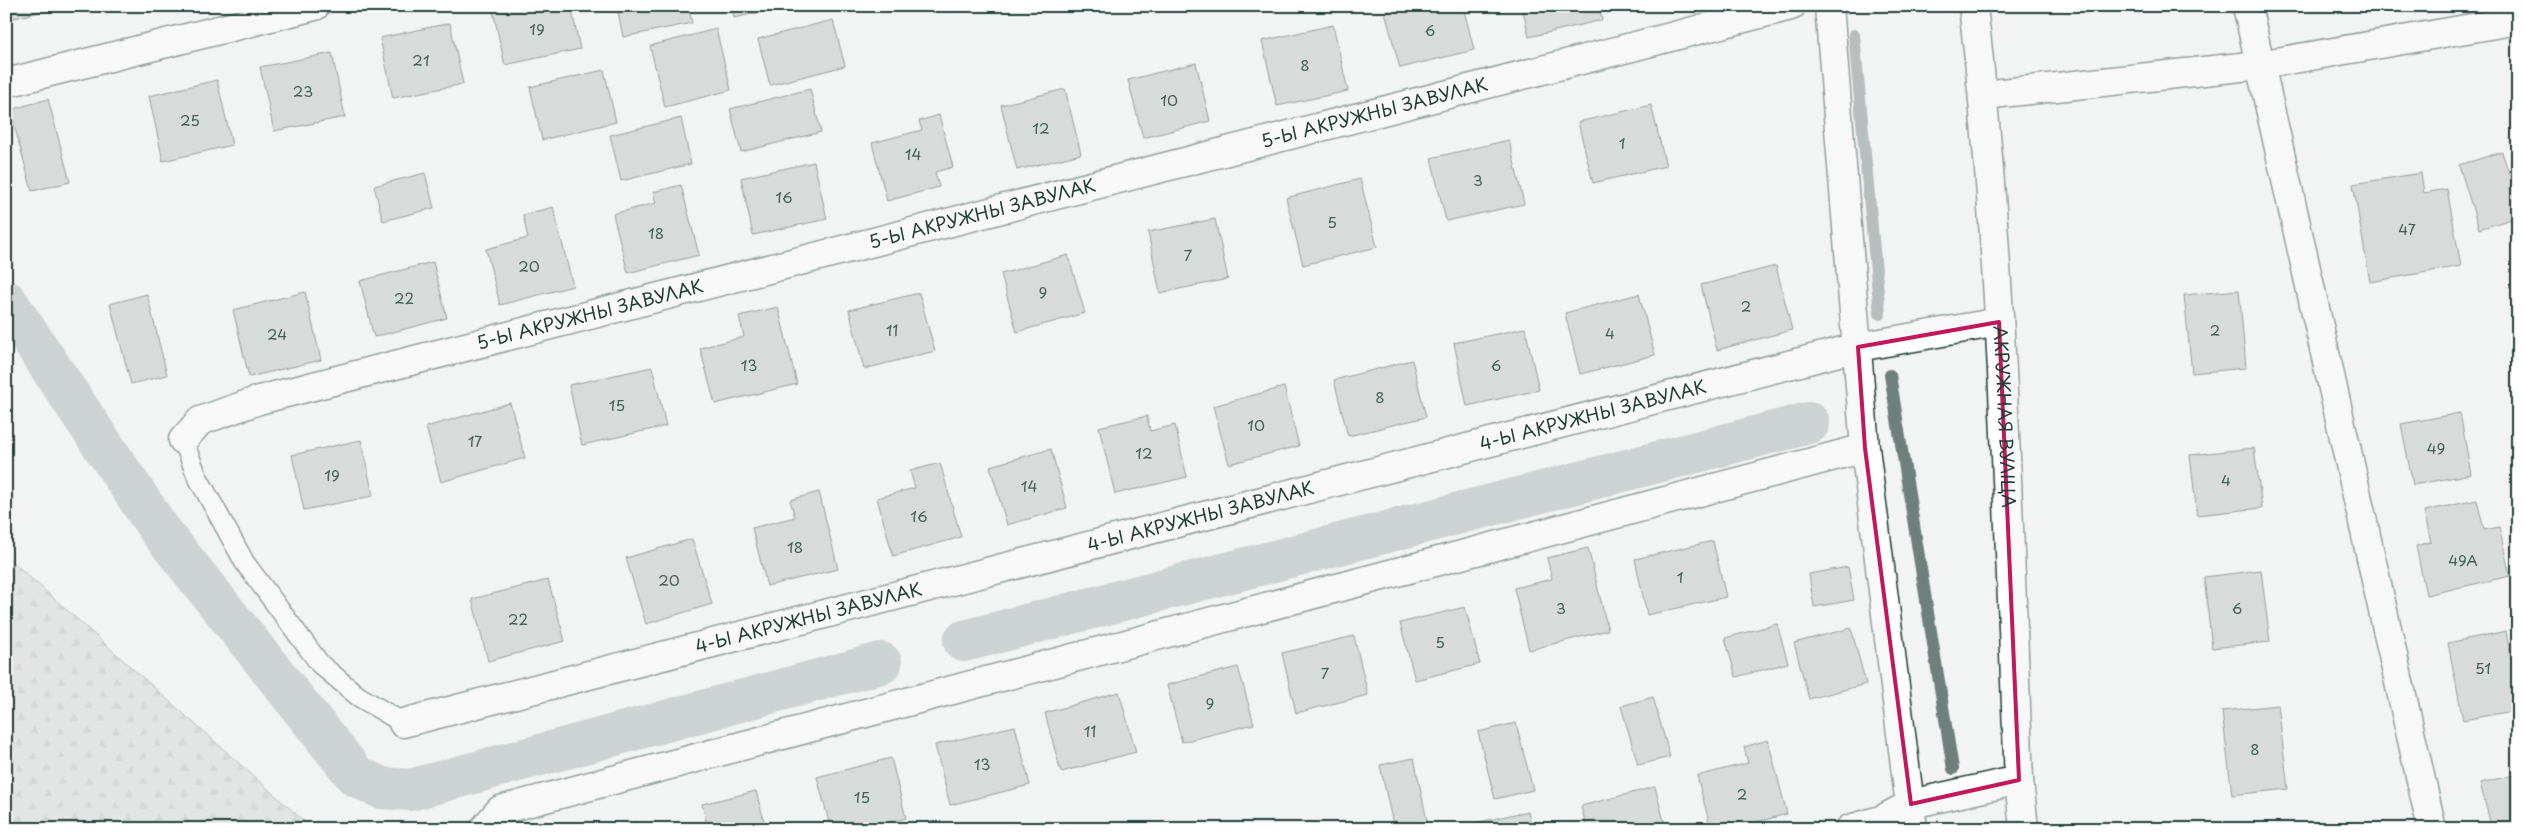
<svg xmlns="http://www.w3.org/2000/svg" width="2524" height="835" font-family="'Playpen Sans',sans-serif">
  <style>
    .forest { fill: url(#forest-firs); stroke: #768984 }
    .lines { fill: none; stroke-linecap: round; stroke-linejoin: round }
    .stream { stroke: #6d807b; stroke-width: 12 }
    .canal { stroke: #a1adaa; stroke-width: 42 }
    .building { fill: #b7c1bd; stroke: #1f3d34 }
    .service-casing { stroke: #1f3d34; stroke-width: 22 }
    .minor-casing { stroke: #1f3d34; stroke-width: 31 }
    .service { stroke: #fff; stroke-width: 19 }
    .minor { stroke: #fff; stroke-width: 28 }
    .marked { fill: none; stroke: #c2185b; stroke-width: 4; stroke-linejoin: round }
    .labels { text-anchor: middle; stroke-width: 4; stroke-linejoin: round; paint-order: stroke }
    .number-label { font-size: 15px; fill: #455e56 }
    .street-label { font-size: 18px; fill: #1f3d34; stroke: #fff }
  </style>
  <defs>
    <pattern id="forest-firs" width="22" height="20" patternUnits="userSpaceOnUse" patternTransform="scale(1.25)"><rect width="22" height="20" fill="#ced5d3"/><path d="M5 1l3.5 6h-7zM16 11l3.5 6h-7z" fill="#b0b8b6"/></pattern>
  </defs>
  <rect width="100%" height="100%" fill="#f2f3f3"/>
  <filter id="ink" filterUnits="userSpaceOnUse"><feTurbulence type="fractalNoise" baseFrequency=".02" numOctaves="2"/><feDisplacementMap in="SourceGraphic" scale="10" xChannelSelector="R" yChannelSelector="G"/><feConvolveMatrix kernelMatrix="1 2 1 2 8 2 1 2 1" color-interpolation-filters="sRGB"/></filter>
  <g filter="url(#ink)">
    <path class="forest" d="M6 556 313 829H6Z"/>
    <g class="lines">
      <g class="stream">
        <path d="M1854 35 1880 314"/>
        <path d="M1890 375 1953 769"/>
      </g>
      <g class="canal">
        <path d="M6 301 159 529 356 776 381 788 410 790 881 663"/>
        <path d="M964 641 1809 423"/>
      </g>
    </g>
    <g class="building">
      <path d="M6 6H47L48 10 6 20Z"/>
      <path d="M516 6H571L580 49 505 65 493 11Z"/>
      <path d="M617 6H688L692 23 623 37Z"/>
      <path d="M731 6H787L734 18Z"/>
      <path d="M1408 6H1463L1474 50 1400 68 1385 12Z"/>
      <path d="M1522 6H1599L1602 20 1529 37Z"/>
      <path d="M833 20 845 66 770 85 758 39Z"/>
      <path d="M450 23 463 84 393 98 380 38Z"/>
      <path d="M1333 25 1348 91 1277 106 1262 41Z"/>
      <path d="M716 29 731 90 665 107 650 46Z"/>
      <path d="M332 53 345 117 274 131 260 67Z"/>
      <path d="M1196 63 1210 121 1143 138 1128 80Z"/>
      <path d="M604 70 616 122 542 140 530 87Z"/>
      <path d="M217 80 232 145 163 161 149 96Z"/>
      <path d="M810 89 821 132 741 152 730 109Z"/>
      <path d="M1065 89 1081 154 1017 170 1001 105Z"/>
      <path d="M48 99 70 182 32 191 10 110Z"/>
      <path d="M1651 105 1666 166 1593 183 1578 122Z"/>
      <path d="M939 115 953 167 935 172 939 187 887 201 872 143 922 130 919 121Z"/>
      <path d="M681 118 691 164 621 181 610 135Z"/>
      <path d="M1509 140 1524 204 1446 221 1431 158Z"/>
      <path d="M2502 152 2518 201V217L2479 229 2459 165Z"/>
      <path d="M814 162 827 219 753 235 741 178Z"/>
      <path d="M425 173 434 208 383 221 374 186Z"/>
      <path d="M2421 173 2424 193 2447 189 2461 266 2370 282 2353 184Z"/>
      <path d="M1360 179 1377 247 1303 265 1286 198Z"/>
      <path d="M681 185 699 255 628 273 613 214 656 203 653 192Z"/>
      <path d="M553 207 573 286 500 305 486 249 528 238 523 215Z"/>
      <path d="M1215 219 1228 279 1160 293 1148 232Z"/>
      <path d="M1068 255 1085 313 1017 332 1001 274Z"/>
      <path d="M433 262 447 318 374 337 360 281Z"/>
      <path d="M1776 266 1792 330 1717 350 1701 285Z"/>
      <path d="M2239 290 2246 368 2192 373 2184 295Z"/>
      <path d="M305 292 321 360 249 377 233 310Z"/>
      <path d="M919 293 935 351 864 369 849 310Z"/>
      <path d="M147 294 167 375 131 384 110 304Z"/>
      <path d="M1639 294 1655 355 1580 374 1565 313Z"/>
      <path d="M778 307 797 384 715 404 700 348 744 337 739 316Z"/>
      <path d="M1525 328 1539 390 1467 406 1454 343Z"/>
      <path d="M1412 360 1426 417 1348 436 1334 380Z"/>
      <path d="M652 367 666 426 582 445 569 385Z"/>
      <path d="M1284 387 1299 446 1229 464 1213 406Z"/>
      <path d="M510 403 525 458 441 482 426 427Z"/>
      <path d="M2460 413 2471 474 2413 485 2401 424Z"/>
      <path d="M1147 416 1150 431 1175 425 1187 477 1115 494 1099 427Z"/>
      <path d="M361 440 373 496 304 510 292 455Z"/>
      <path d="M2254 448 2262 508 2197 515 2190 455Z"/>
      <path d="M1051 449 1067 508 1007 525 990 466Z"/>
      <path d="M940 463 961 537 893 556 877 498 915 488 910 471Z"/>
      <path d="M819 492 838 569 767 586 752 528 795 517 790 500Z"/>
      <path d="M2477 500 2484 530 2499 527 2510 576 2426 595 2416 546 2431 542 2424 511Z"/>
      <path d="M692 539 712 604 646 624 626 558Z"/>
      <path d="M1713 541 1726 597 1647 615 1635 559Z"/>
      <path d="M1588 548 1608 630 1529 650 1514 588 1552 579 1547 558Z"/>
      <path d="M1848 567 1854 600 1814 607 1809 574Z"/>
      <path d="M2261 570 2270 642 2212 648 2204 577Z"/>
      <path d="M548 580 565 641 488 661 472 599Z"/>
      <path d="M1465 607 1480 664 1415 680 1400 623Z"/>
      <path d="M1777 624 1788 663 1736 677 1725 638Z"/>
      <path d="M1851 628 1866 684 1809 699 1794 643Z"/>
      <path d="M2506 631 2518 694V710L2463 720 2448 643Z"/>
      <path d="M1354 636 1368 695 1296 713 1282 653Z"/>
      <path d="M1238 667 1254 724 1182 742 1167 685Z"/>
      <path d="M1119 692 1136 752 1061 772 1045 713Z"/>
      <path d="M1653 697 1670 757 1638 765 1621 706Z"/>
      <path d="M2278 705 2288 789 2232 795 2222 711Z"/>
      <path d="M1516 723 1533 790 1495 799 1478 732Z"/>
      <path d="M1015 726 1030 785 950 805 935 745Z"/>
      <path d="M1768 740 1787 814 1731 829H1711L1697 776 1748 763 1744 747Z"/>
      <path d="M891 758 906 818 866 829H831L817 777Z"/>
      <path d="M1414 758 1428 826 1394 829 1380 765Z"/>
      <path d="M2518 774V829H2492L2480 783Z"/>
      <path d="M1655 787 1666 829H1587L1581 806Z"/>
      <path d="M756 791 766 829H708L702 804Z"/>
      <path d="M1528 811 1532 829H1458V827Z"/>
      <path d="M637 822 639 829H607Z"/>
    </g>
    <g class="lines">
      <g class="service-casing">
        <path id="service" d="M183 440 197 476 245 563 320 664 358 696 403 723"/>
      </g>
      <g class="minor-casing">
        <g id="minor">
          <path d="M1829 6 1865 448 1913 829"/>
          <path id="s1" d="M1973 6C2003 263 2008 522 2019 780L2024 829"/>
          <path d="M2247 6 2432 829"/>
          <path d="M6 83 315 6"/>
          <path d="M1983 95 2259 65 2518 20"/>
          <path id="s2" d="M183 440 200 421 259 400 1791 6"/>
          <path id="s3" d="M403 723 1858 347 1999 322"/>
          <path d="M484 829 500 810 1865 448"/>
          <path d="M1850 829 1881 820 1911 804 2019 780"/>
        </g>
      </g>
      <use href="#service" class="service"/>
      <use href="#minor" class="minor"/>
    </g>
  </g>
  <path d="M0 0H2524V835H0ZM1999 322 2019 780 1911 804 1865 448 1858 347Z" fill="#f2f3f3" fill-opacity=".55" fill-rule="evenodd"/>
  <path class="marked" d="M1999 322 2019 780 1911 804 1865 448 1858 347Z"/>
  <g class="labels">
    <g class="number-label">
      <text x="537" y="35">19</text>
      <text x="1430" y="36">6</text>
      <text x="421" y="66">21</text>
      <text x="1305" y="71">8</text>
      <text x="303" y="97">23</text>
      <text x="1169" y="106">10</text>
      <text x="190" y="126">25</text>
      <text x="1041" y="134">12</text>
      <text x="1622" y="149">1</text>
      <text x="913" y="160">14</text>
      <text x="1478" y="186">3</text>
      <text x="784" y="203">16</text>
      <text x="1332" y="228">5</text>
      <text x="2407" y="235">47</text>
      <text x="656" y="239">18</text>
      <text x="1188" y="261">7</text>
      <text x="529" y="272">20</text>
      <text x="1043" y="298">9</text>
      <text x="404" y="304">22</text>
      <text x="1746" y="312">2</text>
      <text x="892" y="336">11</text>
      <text x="2215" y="336">2</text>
      <text x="1610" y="339">4</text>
      <text x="277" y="340">24</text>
      <text x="749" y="371">13</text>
      <text x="1496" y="371">6</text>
      <text x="1380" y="403">8</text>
      <text x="617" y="411">15</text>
      <text x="1256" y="431">10</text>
      <text x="475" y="447">17</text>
      <text x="2436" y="454">49</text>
      <text x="1144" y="459">12</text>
      <text x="332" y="481">19</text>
      <text x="2226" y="486">4</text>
      <text x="1029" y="492">14</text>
      <text x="919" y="522">16</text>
      <text x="795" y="553">18</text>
      <text x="2463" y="566">49А</text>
      <text x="1680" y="583">1</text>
      <text x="669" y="586">20</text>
      <text x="1561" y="614">3</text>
      <text x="2237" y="614">6</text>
      <text x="518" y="625">22</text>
      <text x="1440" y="648">5</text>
      <text x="2483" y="674">51</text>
      <text x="1325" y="679">7</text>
      <text x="1210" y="709">9</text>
      <text x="1090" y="737">11</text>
      <text x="2255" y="755">8</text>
      <text x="982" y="770">13</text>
      <text x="1742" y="800">2</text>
      <text x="862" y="803">15</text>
    </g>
    <g class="street-label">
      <text dy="6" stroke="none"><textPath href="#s2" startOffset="1240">5-Ы АКРУЖНЫ ЗАВУЛАК</textPath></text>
      <text dy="6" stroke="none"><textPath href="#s2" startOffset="835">5-Ы АКРУЖНЫ ЗАВУЛАК</textPath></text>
      <text dy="6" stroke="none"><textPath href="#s2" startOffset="430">5-Ы АКРУЖНЫ ЗАВУЛАК</textPath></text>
      <text dy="6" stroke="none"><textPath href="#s3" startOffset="1229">4-Ы АКРУЖНЫ ЗАВУЛАК</textPath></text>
      <text dy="6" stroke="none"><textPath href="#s1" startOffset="412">АКРУЖНАЯ ВУЛІЦА</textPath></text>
      <text dy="6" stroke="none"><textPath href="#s3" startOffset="824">4-Ы АКРУЖНЫ ЗАВУЛАК</textPath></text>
      <text dy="6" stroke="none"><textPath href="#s3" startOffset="419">4-Ы АКРУЖНЫ ЗАВУЛАК</textPath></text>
    </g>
  </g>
  <rect width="2524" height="835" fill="none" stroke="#fff" stroke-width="25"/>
  <rect x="12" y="12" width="2499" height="810" fill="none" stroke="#1f3d34" stroke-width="2" filter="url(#ink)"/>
</svg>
